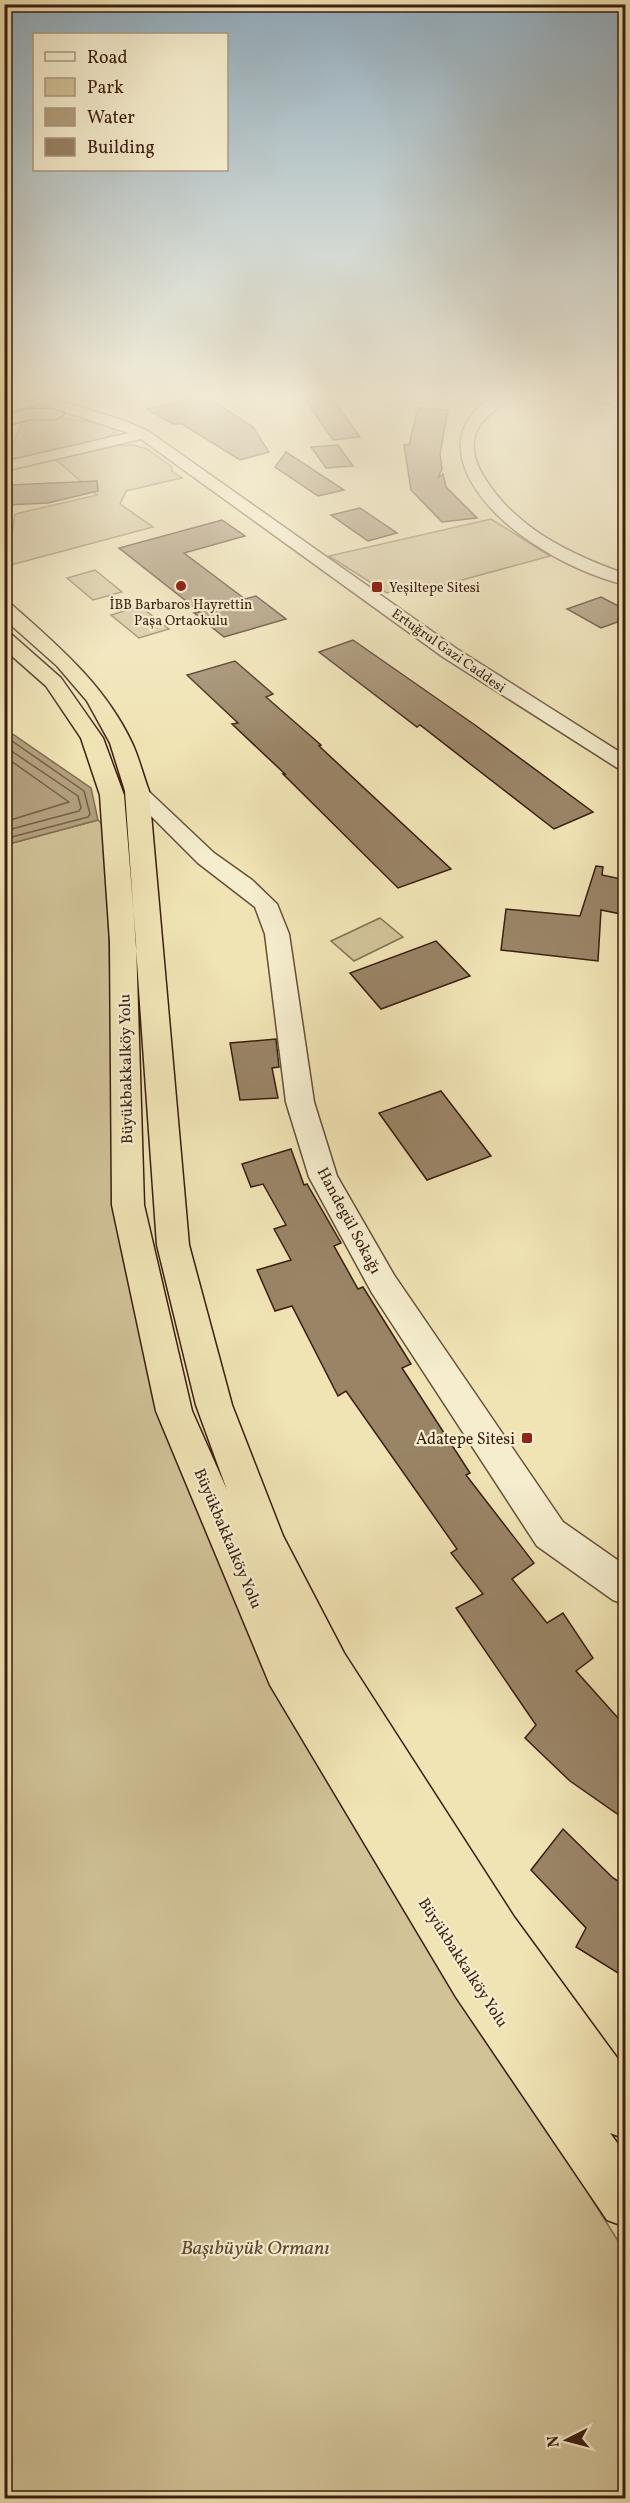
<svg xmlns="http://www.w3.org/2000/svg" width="630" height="2503" font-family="Vollkorn,serif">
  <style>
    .green { fill: #d1c298; stroke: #867054; stroke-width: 1.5 }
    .water { fill: #b2a07d; stroke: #826c52; stroke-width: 1.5 }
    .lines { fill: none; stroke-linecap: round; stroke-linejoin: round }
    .shore { stroke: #765f47; stroke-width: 1.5 }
    .building { fill: #998466; stroke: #3b1e11; stroke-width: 1.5 }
    .tertiary-casing { stroke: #684f3a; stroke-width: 3 }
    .trunk-casing { stroke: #3b1e11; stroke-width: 3 }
    .tertiary { fill: #f5edce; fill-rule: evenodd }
    .trunk { fill: #f0e3b4; fill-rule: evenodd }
    .poi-dot { fill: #8f2418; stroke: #f5edce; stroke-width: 2 }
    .labels { text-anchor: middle; stroke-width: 4.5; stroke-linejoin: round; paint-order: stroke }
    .far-poi-label { font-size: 14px; fill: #3b1e11; stroke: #f5edce; text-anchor: start }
    .far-street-label { font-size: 14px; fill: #3b1e11; stroke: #f5edce }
    .street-label { font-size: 16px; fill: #3b1e11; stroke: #f5edce }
    .poi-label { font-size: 16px; fill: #3b1e11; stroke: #f5edce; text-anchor: end }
    .near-park-label { font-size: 20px; font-style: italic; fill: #604733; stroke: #f5edce }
  </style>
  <rect width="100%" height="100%" fill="#f0e3b4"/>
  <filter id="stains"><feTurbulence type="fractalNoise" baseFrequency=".00333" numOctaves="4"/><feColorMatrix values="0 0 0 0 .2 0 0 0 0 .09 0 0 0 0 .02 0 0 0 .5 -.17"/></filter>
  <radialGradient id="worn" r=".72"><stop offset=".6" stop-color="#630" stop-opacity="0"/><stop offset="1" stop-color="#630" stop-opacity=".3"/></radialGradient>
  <g class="green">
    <path d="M43 415 109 425 116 432 102 440 24 458H11L8 455 23 421Z"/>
    <path d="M134 445 147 449 172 467V471L182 478 126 491 120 504 153 527 7 566 15 514 97 495 55 459 115 446Z"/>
    <path d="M491 519 550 556 414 593 404 588 387 593 329 556Z"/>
    <path d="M95 570 122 592 93 600 67 578Z"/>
    <path d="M140 606 169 629 139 638 111 615Z"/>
    <path d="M98 820 106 828 114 1134 148 1329 320 1765 625 2252V2498H5V845Z"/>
    <path d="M380 918 403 937 354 961 331 941Z"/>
  </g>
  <path class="water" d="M5 732 14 735 91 788 98 820 5 845Z"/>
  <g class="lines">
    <g class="shore">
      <path d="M4 739 12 741 84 791 90 814 88 817 4 839"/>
      <path d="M4 746 78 796 81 808 79 811 4 831"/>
      <path d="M4 756 69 802 4 822"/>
    </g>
  </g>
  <g class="building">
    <path d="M302 395H327L332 398 360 437 333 440Z"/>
    <path d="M194 398 199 401 210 399 253 427 269 452 240 460 182 424H173L147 409Z"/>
    <path d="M418 408 448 410 440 454 442 469 438 478 443 474 446 487 477 518 442 522 411 490 404 445H409Z"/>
    <path d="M338 445 353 466 326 468 311 447Z"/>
    <path d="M286 452 344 490 318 496 275 467Z"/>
    <path d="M97 481 98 491 48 503 8 505 10 485Z"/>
    <path d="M360 508 397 533 368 541 331 515Z"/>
    <path d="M222 520 245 536 184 553 245 599 256 596 286 619 224 637 194 613 200 612 119 548Z"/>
    <path d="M601 597 626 610V619L601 628 567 609Z"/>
    <path d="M353 640 475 725 593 812 554 829 420 725 417 727 319 652Z"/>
    <path d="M235 661 273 694 266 697 321 745 319 746 451 869 398 888 283 774H285L232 724 238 723 187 675Z"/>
    <path d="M596 866 603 867 602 875 626 880V915L601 910 598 961 501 950 506 909 580 916Z"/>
    <path d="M436 941 470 976 381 1009 350 973Z"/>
    <path d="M276 1039 279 1067 272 1068 278 1098 240 1100 230 1043Z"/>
    <path d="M441 1091 491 1156 427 1180 379 1113Z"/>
    <path d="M291 1149 304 1185 307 1184 341 1243 334 1246 358 1289 363 1287 411 1364 402 1368 470 1473 466 1475 534 1563 512 1579 547 1623 563 1613 593 1658 576 1671 626 1727V1820L570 1781 525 1738 536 1725 456 1608 483 1594 451 1553 457 1549 346 1391 338 1396 292 1306 275 1311 257 1270 291 1260 274 1229 286 1225 263 1184 251 1187 242 1164Z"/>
    <path d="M563 1829 613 1878 626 1886V1978L576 1947 586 1928 531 1870Z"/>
  </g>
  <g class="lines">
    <g class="tertiary-casing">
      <g id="tertiary">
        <path d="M31 395H42L125 421 148 431 457 649 626 756V771L619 769 443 657 141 439 4 471V462L129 433 38 403 26 408 4 410V402L23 400Z"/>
        <path d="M496 395H514C501 409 484 413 476 433 470 448 476 464 484 477 515 528 571 555 626 574V585C593 577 561 562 534 544 483 512 420 439 496 395Z"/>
        <path d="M575 395H601L626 401V409Z"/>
        <path d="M137 785 144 787 214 853 252 880 277 904 289 934 314 1102 337 1176 394 1275 563 1522 626 1566V1605L613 1600 537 1546 372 1293 309 1177 286 1102 265 934 255 907 198 863 126 791 130 787Z"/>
      </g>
    </g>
    <g class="trunk-casing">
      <g id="trunk">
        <path d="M29 409H56L64 414 56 419H30L4 426V416Z"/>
        <path d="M4 602 11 604C57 645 105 685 132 743 139 758 143 775 149 791L189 1245 232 1405 283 1536 344 1653 514 1917 626 2070V2139L610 2133 626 2155V2227L607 2220 456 1997 270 1685 156 1411 112 1205 110 942 100 795 81 738 46 686 4 649V632L11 634 61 678 103 738 124 795 136 942 144 1205 192 1411 227 1490 196 1405 157 1245 125 791 110 743 87 701 57 666 4 619Z"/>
      </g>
    </g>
    <use href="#tertiary" class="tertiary"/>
    <use href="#trunk" class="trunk"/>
  </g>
  <linearGradient id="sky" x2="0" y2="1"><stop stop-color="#92acbd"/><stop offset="0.53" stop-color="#f8f2dd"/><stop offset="1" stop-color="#f8f2dd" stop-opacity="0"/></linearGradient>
  <rect width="630" height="746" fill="url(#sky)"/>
  <g class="poi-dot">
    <circle cx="181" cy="586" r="6"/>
    <rect x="371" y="581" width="12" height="12" rx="3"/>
    <rect x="521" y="1432" width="12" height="12" rx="3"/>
  </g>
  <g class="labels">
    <g class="far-poi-label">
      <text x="389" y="592">Yeşiltepe Sitesi</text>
      <text x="181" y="609" text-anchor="middle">İBB Barbaros Hayrettin<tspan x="181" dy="16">Paşa Ortaokulu</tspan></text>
    </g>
    <g class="far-street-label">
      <text transform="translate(449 650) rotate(35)" y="5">Ertuğrul Gazi Caddesi</text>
    </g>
    <g class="street-label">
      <text transform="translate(125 1069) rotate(-91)" y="6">Büyükbakkalköy Yolu</text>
      <text transform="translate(350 1220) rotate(62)" y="6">Handegül Sokağı</text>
      <text transform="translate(229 1538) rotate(67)" y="6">Büyükbakkalköy Yolu</text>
      <text transform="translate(464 1962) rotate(57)" y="6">Büyükbakkalköy Yolu</text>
    </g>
    <g class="poi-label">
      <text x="515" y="1444">Adatepe Sitesi</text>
    </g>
    <g class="near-park-label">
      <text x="255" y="2254">Başıbüyük Ormanı</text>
    </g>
  </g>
  <rect width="630" height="2503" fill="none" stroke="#f0e3b4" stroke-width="24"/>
  <rect x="6" y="6" width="618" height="2491" fill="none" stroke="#3b1e11" stroke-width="3"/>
  <rect x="12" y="12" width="606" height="2479" fill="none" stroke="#3b1e11" stroke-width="1.5"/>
  <rect x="33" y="33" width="195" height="138" fill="#f5edce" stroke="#ab9a82" stroke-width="1.5"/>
  <rect x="45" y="52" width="30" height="9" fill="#f5edce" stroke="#ab9a82" stroke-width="1.5"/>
  <text x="87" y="63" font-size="18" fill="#3b1e11">Road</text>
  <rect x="45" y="78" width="30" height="18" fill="#d1c298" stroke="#ab9a82" stroke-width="1.5"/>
  <text x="87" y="93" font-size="18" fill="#3b1e11">Park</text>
  <rect x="45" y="108" width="30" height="18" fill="#b2a07d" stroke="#ab9a82" stroke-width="1.5"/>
  <text x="87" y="123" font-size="18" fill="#3b1e11">Water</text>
  <rect x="45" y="138" width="30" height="18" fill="#998466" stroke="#ab9a82" stroke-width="1.5"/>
  <text x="87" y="153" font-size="18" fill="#3b1e11">Building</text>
  <g transform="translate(567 2440) rotate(264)" stroke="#f5edce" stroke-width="4.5" paint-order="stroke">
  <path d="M0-4.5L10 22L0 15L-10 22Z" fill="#3b1e11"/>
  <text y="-9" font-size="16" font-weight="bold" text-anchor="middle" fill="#3b1e11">N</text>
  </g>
  <rect width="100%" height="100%" filter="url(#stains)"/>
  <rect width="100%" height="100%" fill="url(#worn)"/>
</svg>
